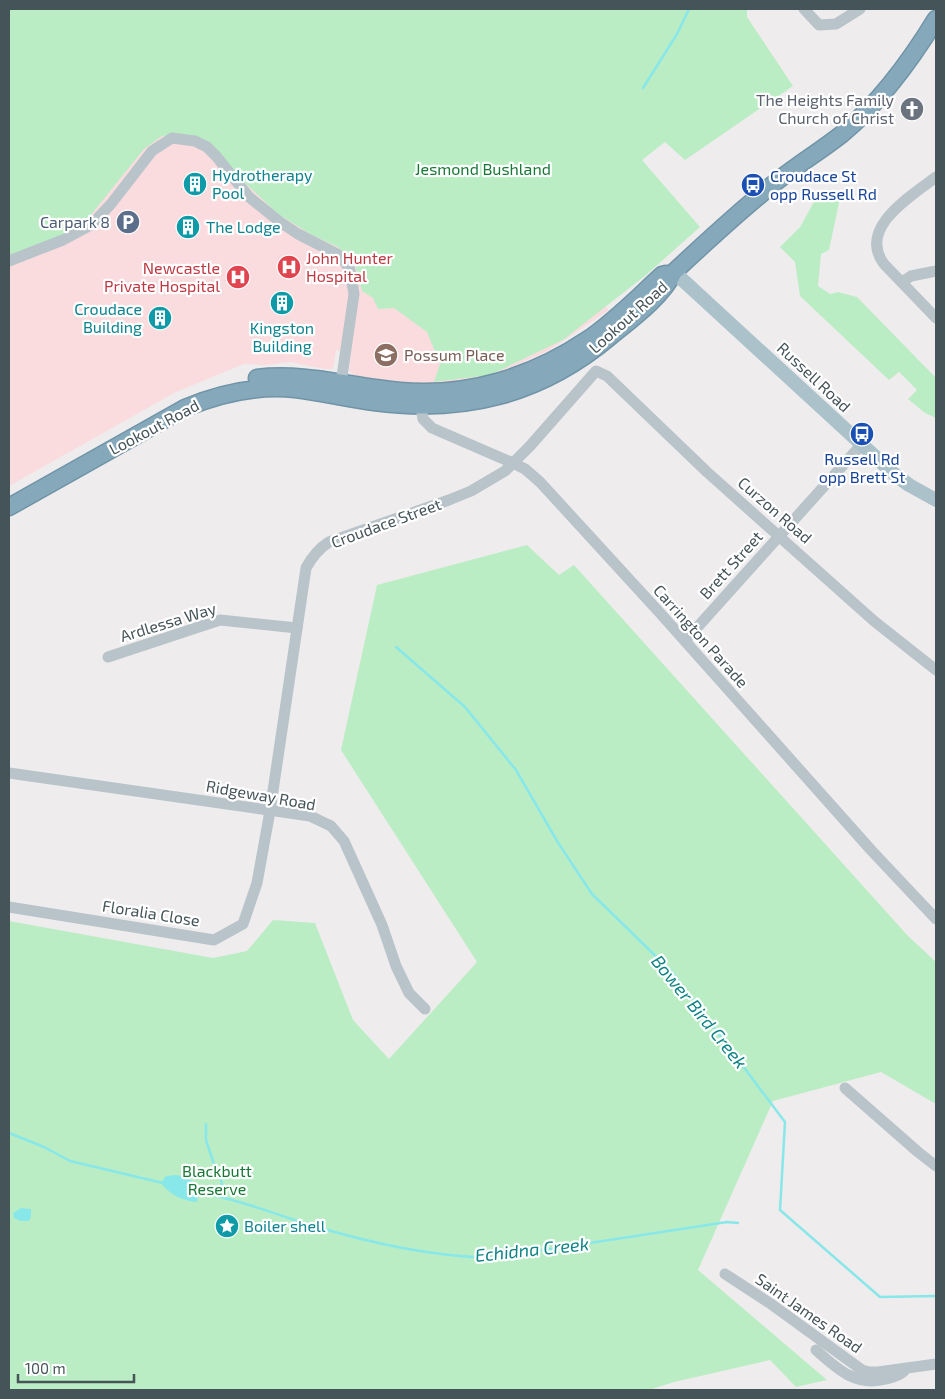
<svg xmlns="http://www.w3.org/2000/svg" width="945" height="1399" font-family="'Exo 2',sans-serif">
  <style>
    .medical { fill: #fadcdf }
    .green { fill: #bbedc5 }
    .water { fill: #88e7e9 }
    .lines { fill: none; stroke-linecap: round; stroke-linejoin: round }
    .stream { stroke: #88e7e9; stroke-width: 2.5 }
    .highway-casing { stroke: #7094a7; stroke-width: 19 }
    .minor { stroke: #b8c4c9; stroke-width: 11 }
    .major { stroke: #acc2cb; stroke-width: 14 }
    .highway { stroke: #85a9bb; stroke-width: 16 }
    .labels { text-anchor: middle; stroke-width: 4.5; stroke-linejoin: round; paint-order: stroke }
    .worship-label { font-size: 16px; fill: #5b616d; stroke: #fff; text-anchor: end }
    .park-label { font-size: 16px; fill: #187836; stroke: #fff }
    .culture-label { font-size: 16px; fill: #0d838f; stroke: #fff; text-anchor: start }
    .transit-label { font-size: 16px; fill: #164399; stroke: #fff; text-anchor: start }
    .service-label { font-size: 16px; fill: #4e5e75; stroke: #fff; text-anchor: end }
    .health-label { font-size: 16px; fill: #be3a42; stroke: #fff; text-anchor: start }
    .street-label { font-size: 16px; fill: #455459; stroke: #fff }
    .education-label { font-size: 16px; fill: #785e54; stroke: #fff; text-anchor: start }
    .water-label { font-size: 18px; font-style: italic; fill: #0f8386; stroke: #fff }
  </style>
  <rect width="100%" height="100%" fill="#efeced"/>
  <path class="medical" d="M234 9 528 224 609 310 548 351 497 373 467 380 434 384 394 383 354 377 349 370 351 353 336 350 333 369H324L290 362 266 365 244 364 176 392 9 486V132Z"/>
  <g class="green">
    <path d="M9 9H747V17L793 86 685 160 665 142 642 160 700 227 646 275 563 340 490 375 434 382 440 364 427 332 394 308 378 309 373 298 362 291 355 264 338 247 312 235 278 214 242 180 209 144 191 135 162 136 144 149 86 221 60 236 9 255Z"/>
    <path d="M830 189 840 198 829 250 821 254 818 286 830 294 838 292 857 297 936 378V418L925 413 908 399 917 390 899 372 889 380 800 296 795 262 780 247 800 227 814 202Z"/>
    <path d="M527 545 559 575 574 565 908 936 936 962V1104L881 1072 773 1101 698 1270 827 1380 796 1387 770 1360 674 1382 649 1390H9V921L213 958 247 951 273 920 315 923 353 1020 389 1059 477 962 341 750 377 585Z"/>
  </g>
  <g class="water">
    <path d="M176 1175C192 1178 201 1184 197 1202 183 1201 170 1195 161 1183L166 1176Z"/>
    <path d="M21 1208 31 1209V1216L29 1221H21L14 1218 13 1213Z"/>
  </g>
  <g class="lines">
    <g class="stream">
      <path d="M643 88 677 34 689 9"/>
      <path d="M396 647 465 707 516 770 557 841 592 894 672 972 785 1122 780 1210 880 1297 936 1296"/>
      <path d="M206 1124V1140L214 1164 221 1180 225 1198"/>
      <path d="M9 1133 44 1147 70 1161 163 1183"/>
      <path d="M212 1195C246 1202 277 1215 311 1225 369 1243 430 1256 491 1258L727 1222 738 1223"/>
    </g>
    <g class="highway-casing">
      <g id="highway">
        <path d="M257 378C305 372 352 387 400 391 467 397 532 377 587 340 614 322 638 297 662 275L666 274"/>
        <path d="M9 507 185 408C221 393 256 385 295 389 322 392 348 399 374 402 464 414 541 395 611 336 632 319 663 296 674 272 706 242 737 213 771 186 794 167 819 152 842 134 879 103 911 60 936 19"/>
      </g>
    </g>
    <g class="minor">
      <path d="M804 9 819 25 836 24 860 9"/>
      <path d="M936 177C911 196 857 228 884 264L936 318"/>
      <path d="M9 261 63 240 91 225 111 204 152 151 172 138 195 141 207 147 216 156 249 197 280 222 298 234 337 254 345 262 350 270 354 294 340 390"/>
      <path d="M902 282 911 276 936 271"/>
      <path d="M421 407 423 419 432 428 513 463 525 469 540 482 660 613 871 850 936 919"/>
      <path d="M685 641 862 444"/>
      <path d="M108 657 220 620 297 628"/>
      <path d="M9 773 310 816 331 826 344 841 382 925 396 966 409 993 425 1009"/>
      <path d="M9 907 214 940 243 924 257 883 270 811 306 568C312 557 318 549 329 542L449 500 471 491 505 471 530 446 596 371 607 376 707 472 874 621 936 670"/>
      <path d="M845 1088 918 1152 936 1166"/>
      <path d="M725 1274 771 1304 862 1370 869 1372H878L936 1364"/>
      <path d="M816 1350C837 1369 856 1387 886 1379 893 1377 899 1376 904 1371"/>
    </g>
    <path class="major" d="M674 272 894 474 909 485 936 500"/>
    <use href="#highway" class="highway"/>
  </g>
  <defs>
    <g id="church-disc" transform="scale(1.25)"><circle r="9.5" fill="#6b7280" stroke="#fff"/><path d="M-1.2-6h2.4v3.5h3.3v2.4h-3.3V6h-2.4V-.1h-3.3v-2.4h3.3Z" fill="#fff"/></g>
    <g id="building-disc" transform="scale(1.25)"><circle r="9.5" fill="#0f9aa8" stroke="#fff"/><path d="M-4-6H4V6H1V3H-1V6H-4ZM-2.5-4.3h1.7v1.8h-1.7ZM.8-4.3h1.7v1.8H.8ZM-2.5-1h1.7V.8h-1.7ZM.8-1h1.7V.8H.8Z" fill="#fff"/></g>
    <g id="bus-disc" transform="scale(1.25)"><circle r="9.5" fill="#1a4fb4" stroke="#fff"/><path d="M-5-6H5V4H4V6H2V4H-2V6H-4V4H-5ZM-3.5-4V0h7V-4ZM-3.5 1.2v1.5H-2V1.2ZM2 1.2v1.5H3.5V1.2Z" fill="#fff"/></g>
    <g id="parking-disc" transform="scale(1.25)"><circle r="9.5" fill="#5c6f8a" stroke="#fff"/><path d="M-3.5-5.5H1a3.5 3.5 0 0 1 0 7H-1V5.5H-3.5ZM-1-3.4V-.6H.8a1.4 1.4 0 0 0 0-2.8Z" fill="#fff"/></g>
    <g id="hospital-disc" transform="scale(1.25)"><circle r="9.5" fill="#e0444e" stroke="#fff"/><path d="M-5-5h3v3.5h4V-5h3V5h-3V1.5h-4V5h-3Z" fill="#fff"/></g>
    <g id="school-disc" transform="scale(1.25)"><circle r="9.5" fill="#8d6e63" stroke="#fff"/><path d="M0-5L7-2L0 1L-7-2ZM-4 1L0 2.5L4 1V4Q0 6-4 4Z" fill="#fff"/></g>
    <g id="sight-disc" transform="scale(1.25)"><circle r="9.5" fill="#0f9aa8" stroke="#fff"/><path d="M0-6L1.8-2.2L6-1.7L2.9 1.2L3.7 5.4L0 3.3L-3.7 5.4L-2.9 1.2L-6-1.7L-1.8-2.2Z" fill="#fff"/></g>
  </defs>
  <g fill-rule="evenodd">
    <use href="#church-disc" x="912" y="109"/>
    <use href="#building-disc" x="195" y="184"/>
    <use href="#bus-disc" x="753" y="185"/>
    <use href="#parking-disc" x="128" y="222"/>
    <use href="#building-disc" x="188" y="227"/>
    <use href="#hospital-disc" x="289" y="267"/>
    <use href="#hospital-disc" x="238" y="277"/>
    <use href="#building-disc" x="282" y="303"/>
    <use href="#building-disc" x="160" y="318"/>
    <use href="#school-disc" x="386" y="355"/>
    <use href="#bus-disc" x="862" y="434"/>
    <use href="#sight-disc" x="227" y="1226"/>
  </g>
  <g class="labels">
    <g class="worship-label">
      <text x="894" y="106">The Heights Family<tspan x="894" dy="18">Church of Christ</tspan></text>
    </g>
    <g class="park-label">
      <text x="483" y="175">Jesmond Bushland</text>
      <text x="217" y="1177">Blackbutt<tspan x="217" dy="18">Reserve</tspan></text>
    </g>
    <g class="culture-label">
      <text x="212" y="181">Hydrotherapy<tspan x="212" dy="18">Pool</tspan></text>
      <text x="206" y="233">The Lodge</text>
      <text x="142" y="315" text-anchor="end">Croudace<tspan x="142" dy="18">Building</tspan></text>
      <text x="282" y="334" text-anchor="middle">Kingston<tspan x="282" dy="18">Building</tspan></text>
      <text x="244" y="1232">Boiler shell</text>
    </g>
    <g class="transit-label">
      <text x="770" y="182">Croudace St<tspan x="770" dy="18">opp Russell Rd</tspan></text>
      <text x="862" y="465" text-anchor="middle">Russell Rd<tspan x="862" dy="18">opp Brett St</tspan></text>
    </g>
    <g class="service-label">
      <text x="110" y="228">Carpark 8</text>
    </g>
    <g class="health-label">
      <text x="306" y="264">John Hunter<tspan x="306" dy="18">Hospital</tspan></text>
      <text x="220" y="274" text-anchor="end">Newcastle<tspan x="220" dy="18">Private Hospital</tspan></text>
    </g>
    <g class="street-label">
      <text transform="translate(628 317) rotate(-42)" y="6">Lookout Road</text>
      <text transform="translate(814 377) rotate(43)" y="6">Russell Road</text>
      <text transform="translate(154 427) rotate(-28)" y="6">Lookout Road</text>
      <text transform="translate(775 510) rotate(41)" y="6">Curzon Road</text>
      <text transform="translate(386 523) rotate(-20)" y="6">Croudace Street</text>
      <text transform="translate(731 565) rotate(-48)" y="6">Brett Street</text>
      <text transform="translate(168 622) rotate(-17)" y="6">Ardlessa Way</text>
      <text transform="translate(701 636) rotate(48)" y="6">Carrington Parade</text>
      <text transform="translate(261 795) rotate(10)" y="6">Ridgeway Road</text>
      <text transform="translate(151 913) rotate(9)" y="6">Floralia Close</text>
      <text transform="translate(809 1313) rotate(35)" y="6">Saint James Road</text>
    </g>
    <g class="education-label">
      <text x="404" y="361">Possum Place</text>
    </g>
    <g class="water-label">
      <text transform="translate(699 1012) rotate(51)" y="6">Bower Bird Creek</text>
      <text transform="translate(532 1250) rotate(-6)" y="6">Echidna Creek</text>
    </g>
  </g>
  <rect width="945" height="1399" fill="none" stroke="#455459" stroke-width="20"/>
  <path d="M18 1374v8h116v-8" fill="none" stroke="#455459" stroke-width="2.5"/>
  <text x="25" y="1374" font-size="15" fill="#455459" stroke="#ffffff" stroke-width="4" paint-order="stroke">100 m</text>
</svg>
